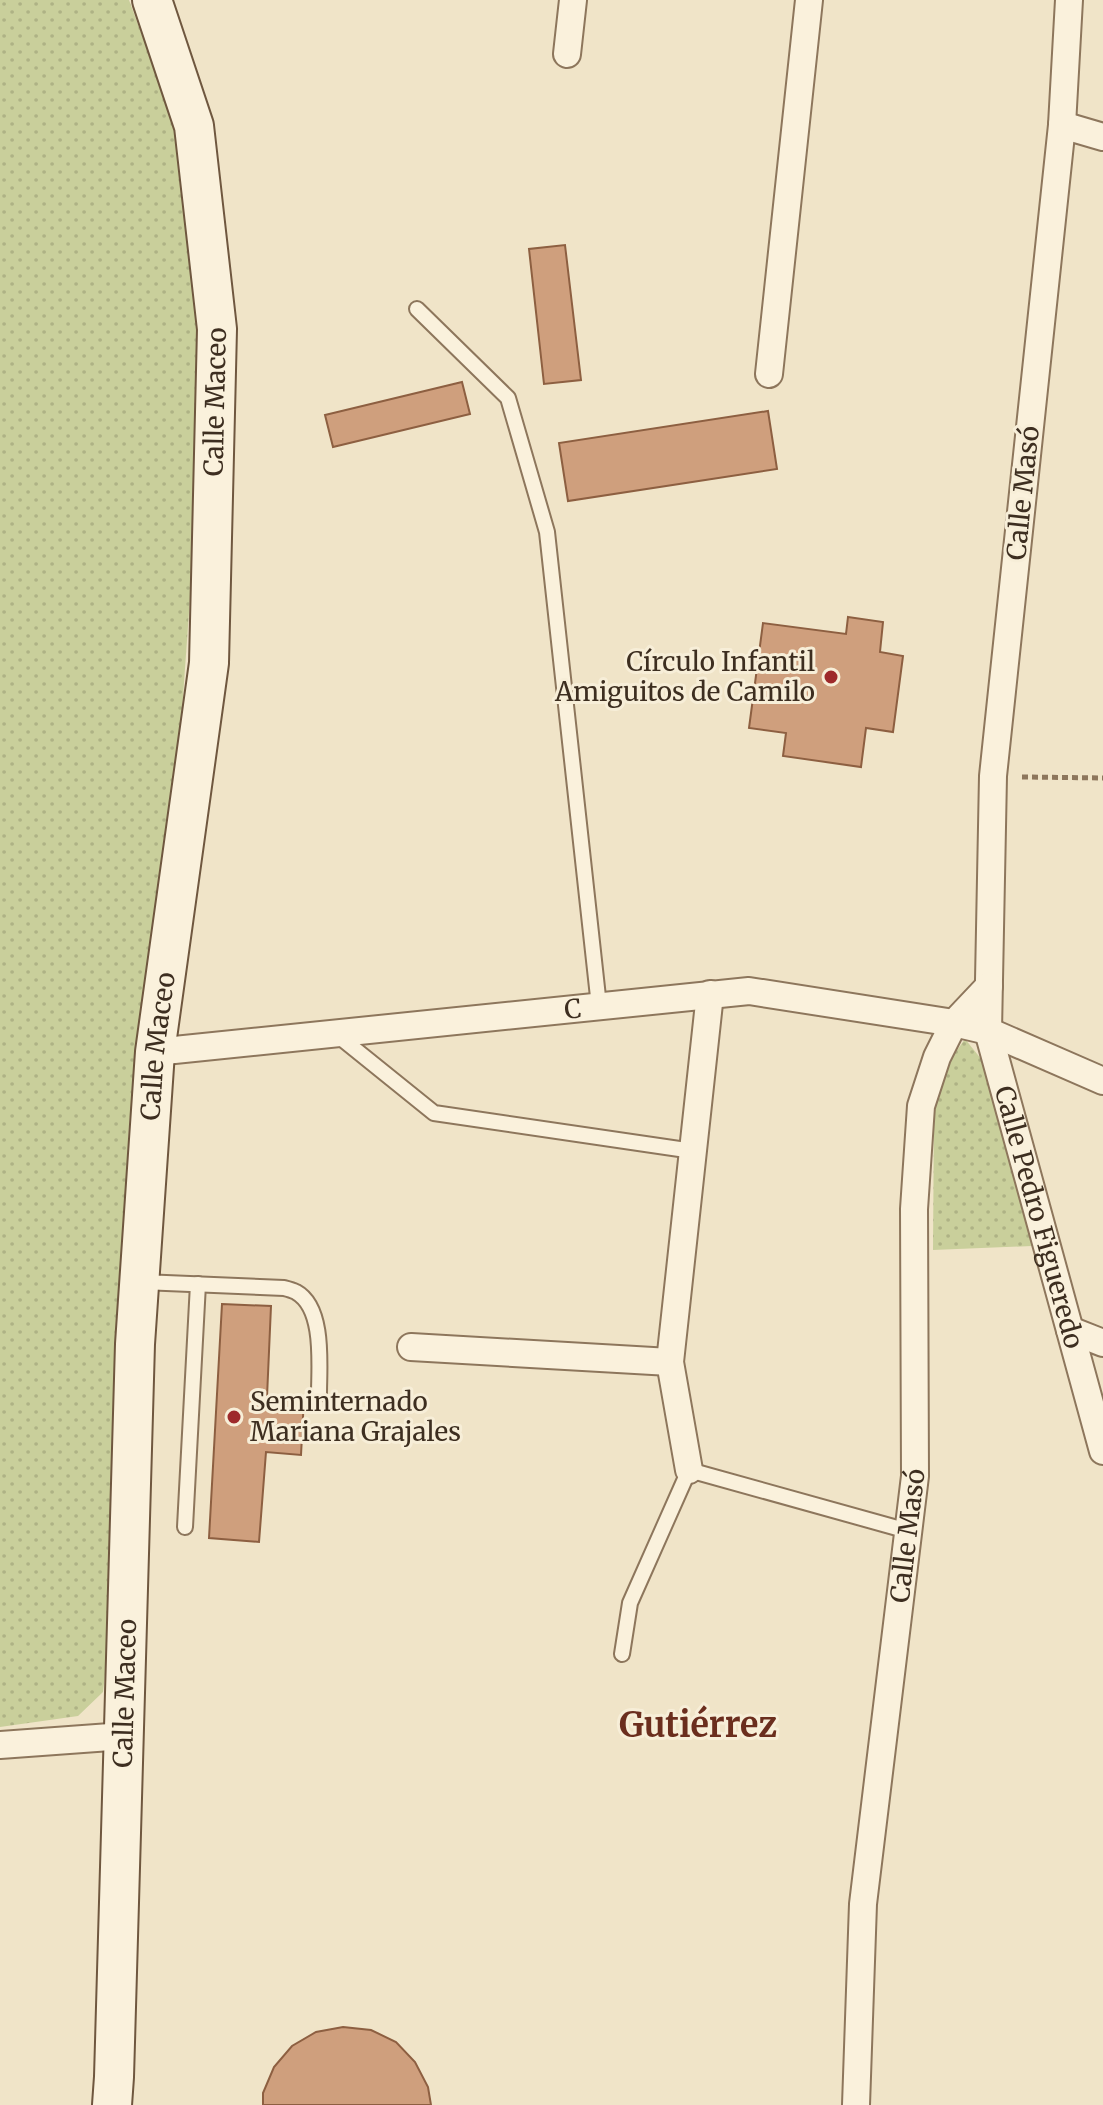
<svg xmlns="http://www.w3.org/2000/svg" width="1103" height="2105" font-family="Merriweather,serif">
  <style>
    .grass { fill: url(#grass-dots) }
    .building { fill: #cf9f7d; stroke: #8d5f41; stroke-width: 2 }
    .lines { fill: none; stroke-linecap: round; stroke-linejoin: round }
    .lane-casing { stroke: #8d765c; stroke-width: 18 }
    .street-casing { stroke: #8d765c; stroke-width: 30 }
    .secondary-casing { stroke: #6f573f; stroke-width: 42 }
    .path { stroke: #8d765c; stroke-width: 5; stroke-dasharray: 6 4; stroke-linecap: butt }
    .lane { stroke: #faf1dc; stroke-width: 14 }
    .street { stroke: #faf1dc; stroke-width: 26 }
    .secondary { stroke: #faf1dc; stroke-width: 38 }
    .poi-dot { fill: #9e2a2b; stroke: #f7eed8; stroke-width: 3 }
    .labels { text-anchor: middle; stroke-width: 6; stroke-linejoin: round; paint-order: stroke }
    .street-label { font-size: 26px; fill: #3d2e20; stroke: #f7eed8 }
    .poi-label { font-size: 26px; fill: #3d2e20; stroke: #f7eed8; text-anchor: end }
    .district-label { font-size: 34px; font-weight: bold; fill: #6b2e1e; stroke: #f7eed8 }
  </style>
  <defs>
    <pattern id="grass-dots" width="8" height="8" patternUnits="userSpaceOnUse" patternTransform="scale(2)"><rect width="8" height="8" fill="#c9cf9b"/><path d="M2 2h.1M6 6h.1" fill="none" stroke="#aeb285" stroke-width="1.8" stroke-linecap="round"/></pattern>
  </defs>
  <rect width="100%" height="100%" fill="#f0e4c8"/>
  <g class="grass">
    <path d="M0 0H129L174 122 196 282V513L181 725 129 1124 107 1657 103 1692 78 1716 0 1727Z"/>
    <path d="M965 1039 986 1065 1008 1144 1032 1246 933 1250 934 1110 943 1070Z"/>
  </g>
  <g class="building">
    <path d="M565 245 581 380 544 384 529 249Z"/>
    <path d="M462 382 470 414 333 447 325 415Z"/>
    <path d="M768 411 777 469 568 501 559 443Z"/>
    <path d="M848 617 883 622 880 652 903 656 893 732 866 728 861 767 783 756 786 733 749 728 763 623 846 634Z"/>
    <path d="M222 1304 271 1306 267 1397 304 1398 301 1455 266 1452 259 1542 209 1538Z"/>
    <path d="M343 2027 371 2030 396 2042 415 2062 428 2087 431 2105H263V2093L274 2067 292 2046 316 2032Z"/>
  </g>
  <g class="lines">
    <g class="lane-casing">
      <g id="lane">
        <path d="M417 309 508 398 547 532 599 1006"/>
        <path d="M336 1034 434 1113 693 1151"/>
        <path d="M142 1282 284 1288C288 1289 292 1290 296 1292 325 1308 319 1366 319 1394"/>
        <path d="M185 1527 198 1284"/>
        <path d="M622 1654 630 1603 689 1470 908 1531"/>
      </g>
    </g>
    <g class="street-casing">
      <g id="street">
        <path id="s1" d="M1069 0 1062 125 993 776 988 1031 1103 1451"/>
        <path d="M567 54 573 0"/>
        <path d="M1062 125 1103 137"/>
        <path d="M769 374 809 0"/>
        <path id="s2" d="M155 1052 749 991 954 1023 988 1031 1103 1081"/>
        <path d="M1070 1330 1103 1343"/>
        <path d="M411 1347 670 1362"/>
        <path d="M689 1470 670 1362 710 994"/>
        <path d="M0 1745 124 1736"/>
        <path id="s3" d="M856 2105 863 1904 915 1476 914 1209 921 1106 937 1057 954 1023 989 986"/>
      </g>
    </g>
    <g class="secondary-casing">
      <g id="secondary">
        <path id="s4" d="M112 2105 114 2077 135 1344 155 1052 209 663 217 329 194 126 152 0"/>
      </g>
    </g>
    <path class="path" d="M1022 777 1103 778"/>
    <use href="#lane" class="lane"/>
    <use href="#street" class="street"/>
    <use href="#secondary" class="secondary"/>
  </g>
  <g class="poi-dot">
    <circle cx="831" cy="677" r="8"/>
    <circle cx="234" cy="1417" r="8"/>
  </g>
  <g class="labels">
    <g class="street-label">
      <text dy="9" stroke="none"><textPath href="#s4" startOffset="1708">Calle Maceo</textPath></text>
      <text transform="translate(1023 493) rotate(-84)" y="9">Calle Masó</text>
      <text dy="9" stroke="none"><textPath href="#s2" startOffset="420">C</textPath></text>
      <text dy="9" stroke="none"><textPath href="#s4" startOffset="1060">Calle Maceo</textPath></text>
      <text dy="9" stroke="none"><textPath href="#s1" startOffset="1228">Calle Pedro Figueredo</textPath></text>
      <text dy="9" stroke="none"><textPath href="#s3" startOffset="572">Calle Masó</textPath></text>
      <text dy="9" stroke="none"><textPath href="#s4" startOffset="412">Calle Maceo</textPath></text>
    </g>
    <g class="poi-label">
      <text x="815" y="671">Círculo Infantil<tspan x="815" dy="30">Amiguitos de Camilo</tspan></text>
      <text x="250" y="1411" text-anchor="start">Seminternado<tspan x="250" dy="30">Mariana Grajales</tspan></text>
    </g>
    <g class="district-label">
      <text x="698" y="1737">Gutiérrez</text>
    </g>
  </g>
</svg>
